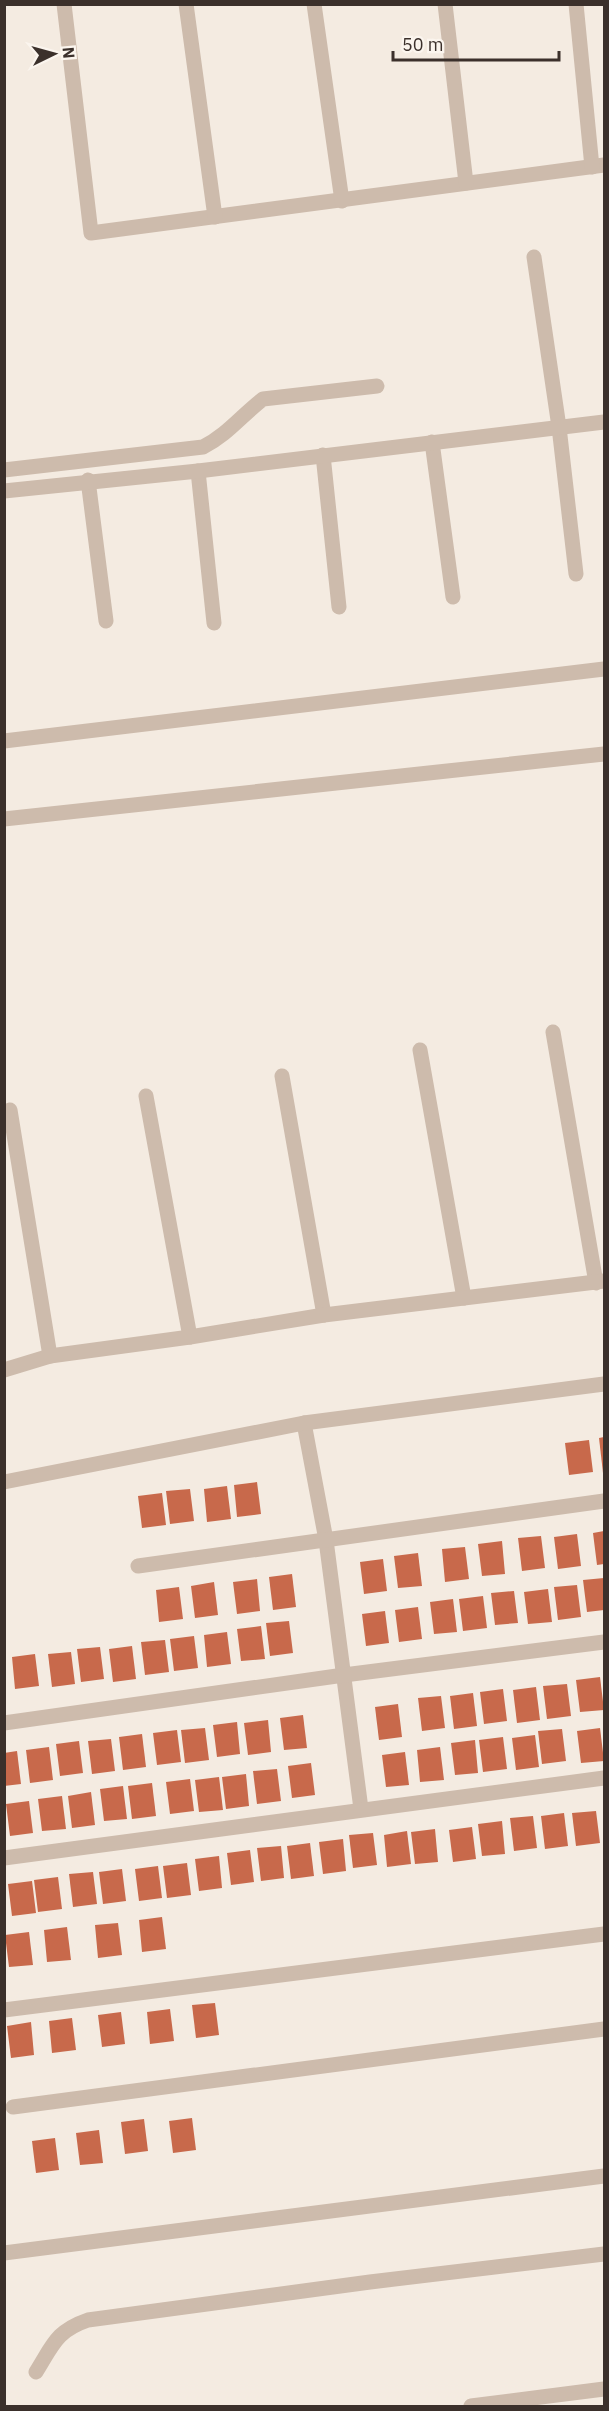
<svg xmlns="http://www.w3.org/2000/svg" width="609" height="2411" font-family="'IBM Plex Sans',sans-serif">
  <style>
    .building { fill: #c8694b }
    .lines { fill: none; stroke-linecap: round; stroke-linejoin: round }
    .minor { stroke: #cdbbac; stroke-width: 15 }
  </style>
  <rect width="100%" height="100%" fill="#f4ebe1"/>
  <g class="building">
    <path d="M604 1437V1473H603L599 1438Z"/>
    <path d="M589 1440 593 1472 569 1475 565 1443Z"/>
    <path d="M257 1482 261 1514 237 1517 234 1485Z"/>
    <path d="M227 1486 231 1519 207 1522 204 1489Z"/>
    <path d="M190 1489 194 1521 170 1524 166 1491Z"/>
    <path d="M162 1493 166 1525 142 1528 138 1496Z"/>
    <path d="M604 1531V1564L597 1565 593 1533Z"/>
    <path d="M577 1534 581 1566 558 1569 554 1537Z"/>
    <path d="M541 1536 545 1568 522 1571 518 1538Z"/>
    <path d="M502 1541 505 1574 482 1576 478 1544Z"/>
    <path d="M465 1547 469 1579 445 1582 442 1549Z"/>
    <path d="M418 1553 422 1586 398 1588 394 1556Z"/>
    <path d="M383 1559 387 1591 364 1594 360 1562Z"/>
    <path d="M292 1574 296 1607 273 1610 269 1577Z"/>
    <path d="M604 1578V1610L587 1612 583 1580Z"/>
    <path d="M257 1579 260 1611 237 1614 233 1582Z"/>
    <path d="M214 1582 218 1615 195 1618 191 1586Z"/>
    <path d="M577 1585 581 1617 558 1620 554 1587Z"/>
    <path d="M179 1587 183 1619 159 1622 156 1590Z"/>
    <path d="M548 1589 552 1622 528 1624 524 1592Z"/>
    <path d="M514 1591 518 1623 495 1625 491 1593Z"/>
    <path d="M483 1596 487 1628 463 1631 459 1599Z"/>
    <path d="M453 1599 457 1632 434 1634 430 1602Z"/>
    <path d="M418 1607 422 1639 399 1642 395 1610Z"/>
    <path d="M385 1611 389 1643 366 1646 362 1614Z"/>
    <path d="M289 1621 293 1653 270 1656 266 1623Z"/>
    <path d="M261 1626 265 1659 241 1661 237 1629Z"/>
    <path d="M227 1632 231 1664 207 1667 204 1635Z"/>
    <path d="M194 1636 198 1668 174 1671 170 1639Z"/>
    <path d="M165 1640 169 1672 145 1675 141 1642Z"/>
    <path d="M132 1646 136 1679 113 1682 109 1649Z"/>
    <path d="M100 1647 104 1679 81 1682 77 1649Z"/>
    <path d="M71 1652 75 1684 52 1687 48 1654Z"/>
    <path d="M35 1654 39 1686 15 1689 12 1657Z"/>
    <path d="M600 1677 604 1710 580 1712 576 1680Z"/>
    <path d="M567 1684 571 1716 547 1719 543 1686Z"/>
    <path d="M536 1687 540 1720 517 1723 513 1690Z"/>
    <path d="M503 1689 507 1721 484 1724 480 1692Z"/>
    <path d="M473 1693 477 1726 454 1729 450 1696Z"/>
    <path d="M441 1696 445 1728 422 1731 418 1698Z"/>
    <path d="M398 1704 402 1737 379 1740 375 1707Z"/>
    <path d="M303 1715 307 1748 284 1750 280 1718Z"/>
    <path d="M268 1720 271 1752 248 1755 244 1723Z"/>
    <path d="M237 1722 240 1754 217 1757 213 1725Z"/>
    <path d="M205 1728 209 1760 185 1763 181 1730Z"/>
    <path d="M600 1728 604 1761 581 1763 577 1731Z"/>
    <path d="M562 1729 566 1761 542 1764 538 1731Z"/>
    <path d="M177 1730 181 1762 157 1765 153 1733Z"/>
    <path d="M142 1734 146 1767 123 1770 119 1737Z"/>
    <path d="M535 1735 539 1767 516 1770 512 1738Z"/>
    <path d="M503 1737 507 1769 483 1772 479 1740Z"/>
    <path d="M111 1739 115 1771 92 1774 88 1741Z"/>
    <path d="M475 1740 478 1773 455 1775 451 1743Z"/>
    <path d="M79 1741 83 1773 60 1776 56 1744Z"/>
    <path d="M49 1747 53 1780 30 1783 26 1750Z"/>
    <path d="M440 1747 444 1780 420 1782 417 1750Z"/>
    <path d="M17 1751 21 1784 4 1786V1753Z"/>
    <path d="M405 1752 409 1785 386 1787 382 1755Z"/>
    <path d="M311 1763 315 1795 292 1798 288 1766Z"/>
    <path d="M277 1769 281 1801 257 1804 253 1771Z"/>
    <path d="M246 1774 249 1806 226 1809 222 1777Z"/>
    <path d="M219 1777 223 1810 199 1812 195 1780Z"/>
    <path d="M190 1779 194 1811 170 1814 166 1782Z"/>
    <path d="M152 1783 156 1816 132 1819 128 1786Z"/>
    <path d="M123 1786 127 1819 104 1821 100 1789Z"/>
    <path d="M91 1792 95 1825 72 1828 68 1796Z"/>
    <path d="M62 1796 66 1829 42 1831 38 1799Z"/>
    <path d="M29 1801 33 1833 10 1836 6 1804Z"/>
    <path d="M596 1811 600 1843 576 1846 572 1813Z"/>
    <path d="M564 1813 568 1846 545 1849 541 1816Z"/>
    <path d="M533 1816 537 1848 514 1851 510 1818Z"/>
    <path d="M502 1821 505 1854 482 1856 478 1824Z"/>
    <path d="M472 1827 476 1859 453 1862 449 1830Z"/>
    <path d="M435 1829 438 1862 415 1864 411 1832Z"/>
    <path d="M407 1831 411 1864 387 1867 384 1835Z"/>
    <path d="M373 1833 377 1865 353 1868 349 1835Z"/>
    <path d="M343 1839 346 1871 323 1874 319 1842Z"/>
    <path d="M310 1843 314 1876 291 1879 287 1846Z"/>
    <path d="M281 1846 284 1878 261 1881 257 1848Z"/>
    <path d="M250 1850 254 1882 231 1885 227 1853Z"/>
    <path d="M219 1856 222 1888 199 1891 195 1859Z"/>
    <path d="M187 1863 191 1895 167 1898 163 1866Z"/>
    <path d="M158 1866 162 1898 139 1901 135 1869Z"/>
    <path d="M122 1869 126 1901 103 1904 99 1872Z"/>
    <path d="M93 1872 97 1904 73 1907 69 1874Z"/>
    <path d="M58 1877 62 1909 38 1912 34 1880Z"/>
    <path d="M32 1881 36 1913 12 1916 8 1884Z"/>
    <path d="M162 1917 166 1949 142 1952 139 1920Z"/>
    <path d="M118 1923 122 1955 98 1958 95 1925Z"/>
    <path d="M67 1927 71 1960 47 1962 44 1930Z"/>
    <path d="M29 1932 33 1965 9 1967 5 1935Z"/>
    <path d="M215 2003 219 2035 196 2038 192 2005Z"/>
    <path d="M170 2009 174 2041 150 2044 147 2012Z"/>
    <path d="M121 2012 125 2044 102 2047 98 2015Z"/>
    <path d="M72 2018 76 2050 52 2053 49 2021Z"/>
    <path d="M31 2022 34 2055 11 2058 7 2026Z"/>
    <path d="M192 2118 196 2150 173 2153 169 2121Z"/>
    <path d="M144 2119 148 2151 125 2154 121 2122Z"/>
    <path d="M99 2130 103 2163 80 2165 76 2133Z"/>
    <path d="M55 2138 59 2170 36 2173 32 2141Z"/>
  </g>
  <g class="lines">
    <g class="minor">
      <path d="M64 4 91 233 604 165"/>
      <path d="M186 4 215 217"/>
      <path d="M314 4 342 201"/>
      <path d="M445 4 466 183"/>
      <path d="M576 4 592 167"/>
      <path d="M534 257 559 427 576 574"/>
      <path d="M432 442 453 597"/>
      <path d="M323 455 339 607"/>
      <path d="M4 470 203 447C227 435 242 415 263 399L377 386"/>
      <path d="M198 471 214 623"/>
      <path d="M88 480 106 621"/>
      <path d="M4 491 198 471 604 422"/>
      <path d="M4 741 604 669"/>
      <path d="M4 819 604 754"/>
      <path d="M553 1032 596 1283"/>
      <path d="M420 1050 464 1298"/>
      <path d="M282 1076 324 1315"/>
      <path d="M146 1096 190 1337"/>
      <path d="M10 1110 50 1356"/>
      <path d="M4 1370 50 1356 190 1337 324 1315 604 1281"/>
      <path d="M304 1423 326 1540 361 1809"/>
      <path d="M4 1482 304 1423 604 1384"/>
      <path d="M138 1566 604 1501"/>
      <path d="M4 1723 344 1675 604 1642"/>
      <path d="M4 1858 604 1778"/>
      <path d="M4 2010 604 1934"/>
      <path d="M13 2107 604 2029"/>
      <path d="M4 2253 604 2176"/>
      <path d="M36 2372C53 2345 56 2331 88 2320L370 2282 604 2254"/>
      <path d="M471 2406 604 2389"/>
    </g>
  </g>
  <rect width="609" height="2411" fill="none" stroke="#3b302b" stroke-width="12"/>
  <g transform="translate(54 54) rotate(85)" stroke="#fbf5ee" stroke-width="4.5" paint-order="stroke">
  <path d="M0-4.5L10 22L0 15L-10 22Z" fill="#3b302b"/>
  <text y="-9" font-size="16" font-weight="bold" text-anchor="middle" fill="#3b302b">N</text>
  </g>
  <path d="M393 51v9h166v-9" fill="none" stroke="#3b302b" stroke-width="3"/>
  <text x="402" y="51" font-size="18" fill="#3b302b" stroke="#fbf5ee" stroke-width="4.5" paint-order="stroke">50 m</text>
</svg>
